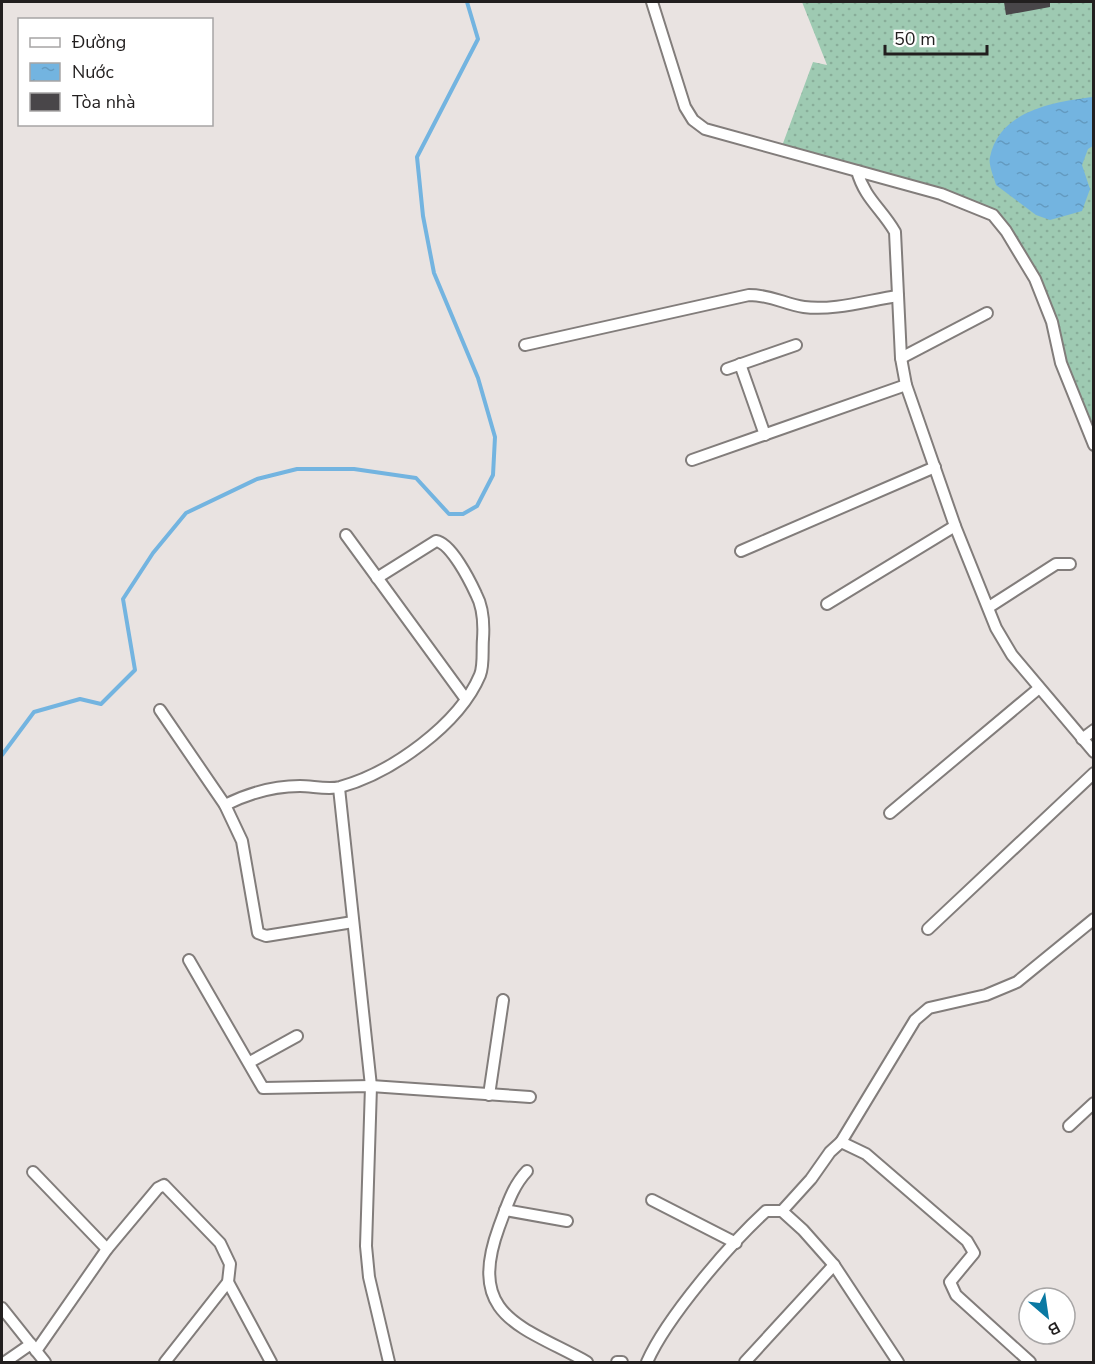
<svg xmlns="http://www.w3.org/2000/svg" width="1095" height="1364" font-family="'Nunito Sans',sans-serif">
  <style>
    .grass { fill: url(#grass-dots) }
    .water { fill: url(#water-ripples) }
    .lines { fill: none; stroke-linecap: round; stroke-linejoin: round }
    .stream { stroke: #73b4e0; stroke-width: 4 }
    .building { fill: #494649 }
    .minor-casing { stroke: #827d7b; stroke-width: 14 }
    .minor { stroke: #fff; stroke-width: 10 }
  </style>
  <defs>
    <pattern id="grass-dots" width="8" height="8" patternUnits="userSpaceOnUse" patternTransform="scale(1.5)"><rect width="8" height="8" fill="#9ecab2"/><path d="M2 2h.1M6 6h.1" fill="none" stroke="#88ad99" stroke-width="1.8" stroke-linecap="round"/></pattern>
    <pattern id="water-ripples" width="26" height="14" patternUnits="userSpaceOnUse" patternTransform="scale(1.5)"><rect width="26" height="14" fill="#73b4e0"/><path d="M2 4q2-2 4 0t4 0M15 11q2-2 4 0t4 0" fill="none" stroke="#639ac0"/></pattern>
  </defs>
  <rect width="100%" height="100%" fill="#e9e3e1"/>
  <path class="grass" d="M802 2H1093V433C1084 408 1073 384 1065 359 1046 301 1038 258 995 211L782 146 813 62 827 65Z"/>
  <path class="water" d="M1093 97V146L1088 149 1082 165 1090 189 1082 211 1050 220 1036 215 996 185C994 177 988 165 990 157 1000 110 1054 102 1093 97Z"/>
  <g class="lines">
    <path class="stream" d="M2 755 34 712 80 699 101 704 135 670 123 599 153 553 186 513 257 479 297 469H354L416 478 449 514H463L477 506 493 475 495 437 478 378 434 273 423 216 417 157 478 39 467 2"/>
  </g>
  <path class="building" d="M1004 2H1050V7L1006 15Z"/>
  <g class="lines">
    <g class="minor-casing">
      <g id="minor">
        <path d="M652 2 685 107 693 120 705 129 941 194 993 215 1006 231 1035 279 1052 322 1061 363 1094 445"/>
        <path d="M857 171C865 199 881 208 895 232L901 358 906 385 955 526 996 628 1012 655 1094 752"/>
        <path d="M525 345 749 295C772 295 784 304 804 307 834 311 869 300 898 296"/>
        <path d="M901 358 987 313"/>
        <path d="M740 364 765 435"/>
        <path d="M727 369 796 345"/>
        <path d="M692 460 906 385"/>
        <path d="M346 535 465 698"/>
        <path d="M741 551 935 467"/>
        <path d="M827 604 955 526"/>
        <path d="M989 607 1056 564H1070"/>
        <path d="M160 710 225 805 242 841 258 933 266 936 353 922"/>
        <path d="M1082 739 1094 730"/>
        <path d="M339 788 371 1086 366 1246 369 1277 389 1362"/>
        <path d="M225 805C249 793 273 786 300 786 312 786 328 790 340 787 391 773 459 725 480 675 484 665 482 650 483 639 484 624 483 607 476 594 470 581 451 543 436 541L377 578"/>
        <path d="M890 813 1038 689"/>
        <path d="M928 929 1094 773"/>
        <path d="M189 960 263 1088 371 1086 530 1097"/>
        <path d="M250 1062 297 1036"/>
        <path d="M489 1095 503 1000"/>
        <path d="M1069 1126 1094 1103"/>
        <path d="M841 1142 915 1020 929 1008 986 995 1017 982 1094 919"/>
        <path d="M527 1171C512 1187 507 1206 499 1227 466 1317 522 1326 587 1362"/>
        <path d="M33 1172 107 1249"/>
        <path d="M652 1200 736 1243"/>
        <path d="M505 1210 567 1221"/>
        <path d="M782 1211 811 1179 830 1152 841 1142 866 1154 967 1241 974 1253 950 1282 956 1295 1030 1362"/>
        <path d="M228 1282 271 1362"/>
        <path d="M2 1308 45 1362"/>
        <path d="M36 1351 107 1249 158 1188 164 1185 220 1243 230 1264 228 1282 165 1362"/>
        <path d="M5 1362 31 1344"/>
        <path d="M617 1362H622"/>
        <path d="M647 1362C667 1317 729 1245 766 1211H782L803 1230 834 1265 898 1362"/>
        <path d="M745 1362 834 1265"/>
      </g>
    </g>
    <use href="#minor" class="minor"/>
  </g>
  <rect width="1095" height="1364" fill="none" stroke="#221f1f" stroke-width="6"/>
  <rect x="18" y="18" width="195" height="108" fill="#ffffff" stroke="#a7a5a5" stroke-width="1.5"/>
  <rect x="30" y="38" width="30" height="9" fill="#ffffff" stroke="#a7a5a5" stroke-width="1.5"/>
  <text x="72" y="48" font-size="18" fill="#221f1f">Đường</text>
  <rect x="30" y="63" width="30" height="18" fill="url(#water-ripples)" stroke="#a7a5a5" stroke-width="1.5"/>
  <text x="72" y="78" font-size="18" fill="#221f1f">Nước</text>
  <rect x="30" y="93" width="30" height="18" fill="#494649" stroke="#a7a5a5" stroke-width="1.5"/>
  <text x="72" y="108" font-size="18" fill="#221f1f">Tòa nhà</text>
  <g transform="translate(1047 1316) rotate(151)"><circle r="28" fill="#ffffff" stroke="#a7a5a5" stroke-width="1.5"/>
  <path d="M0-4.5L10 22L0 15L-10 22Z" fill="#0a79a3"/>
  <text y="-9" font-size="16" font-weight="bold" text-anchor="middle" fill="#221f1f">B</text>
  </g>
  <path d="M885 45v9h102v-9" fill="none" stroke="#221f1f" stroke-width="3"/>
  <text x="894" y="45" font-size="18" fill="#221f1f" stroke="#ffffff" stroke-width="4.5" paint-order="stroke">50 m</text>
</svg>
